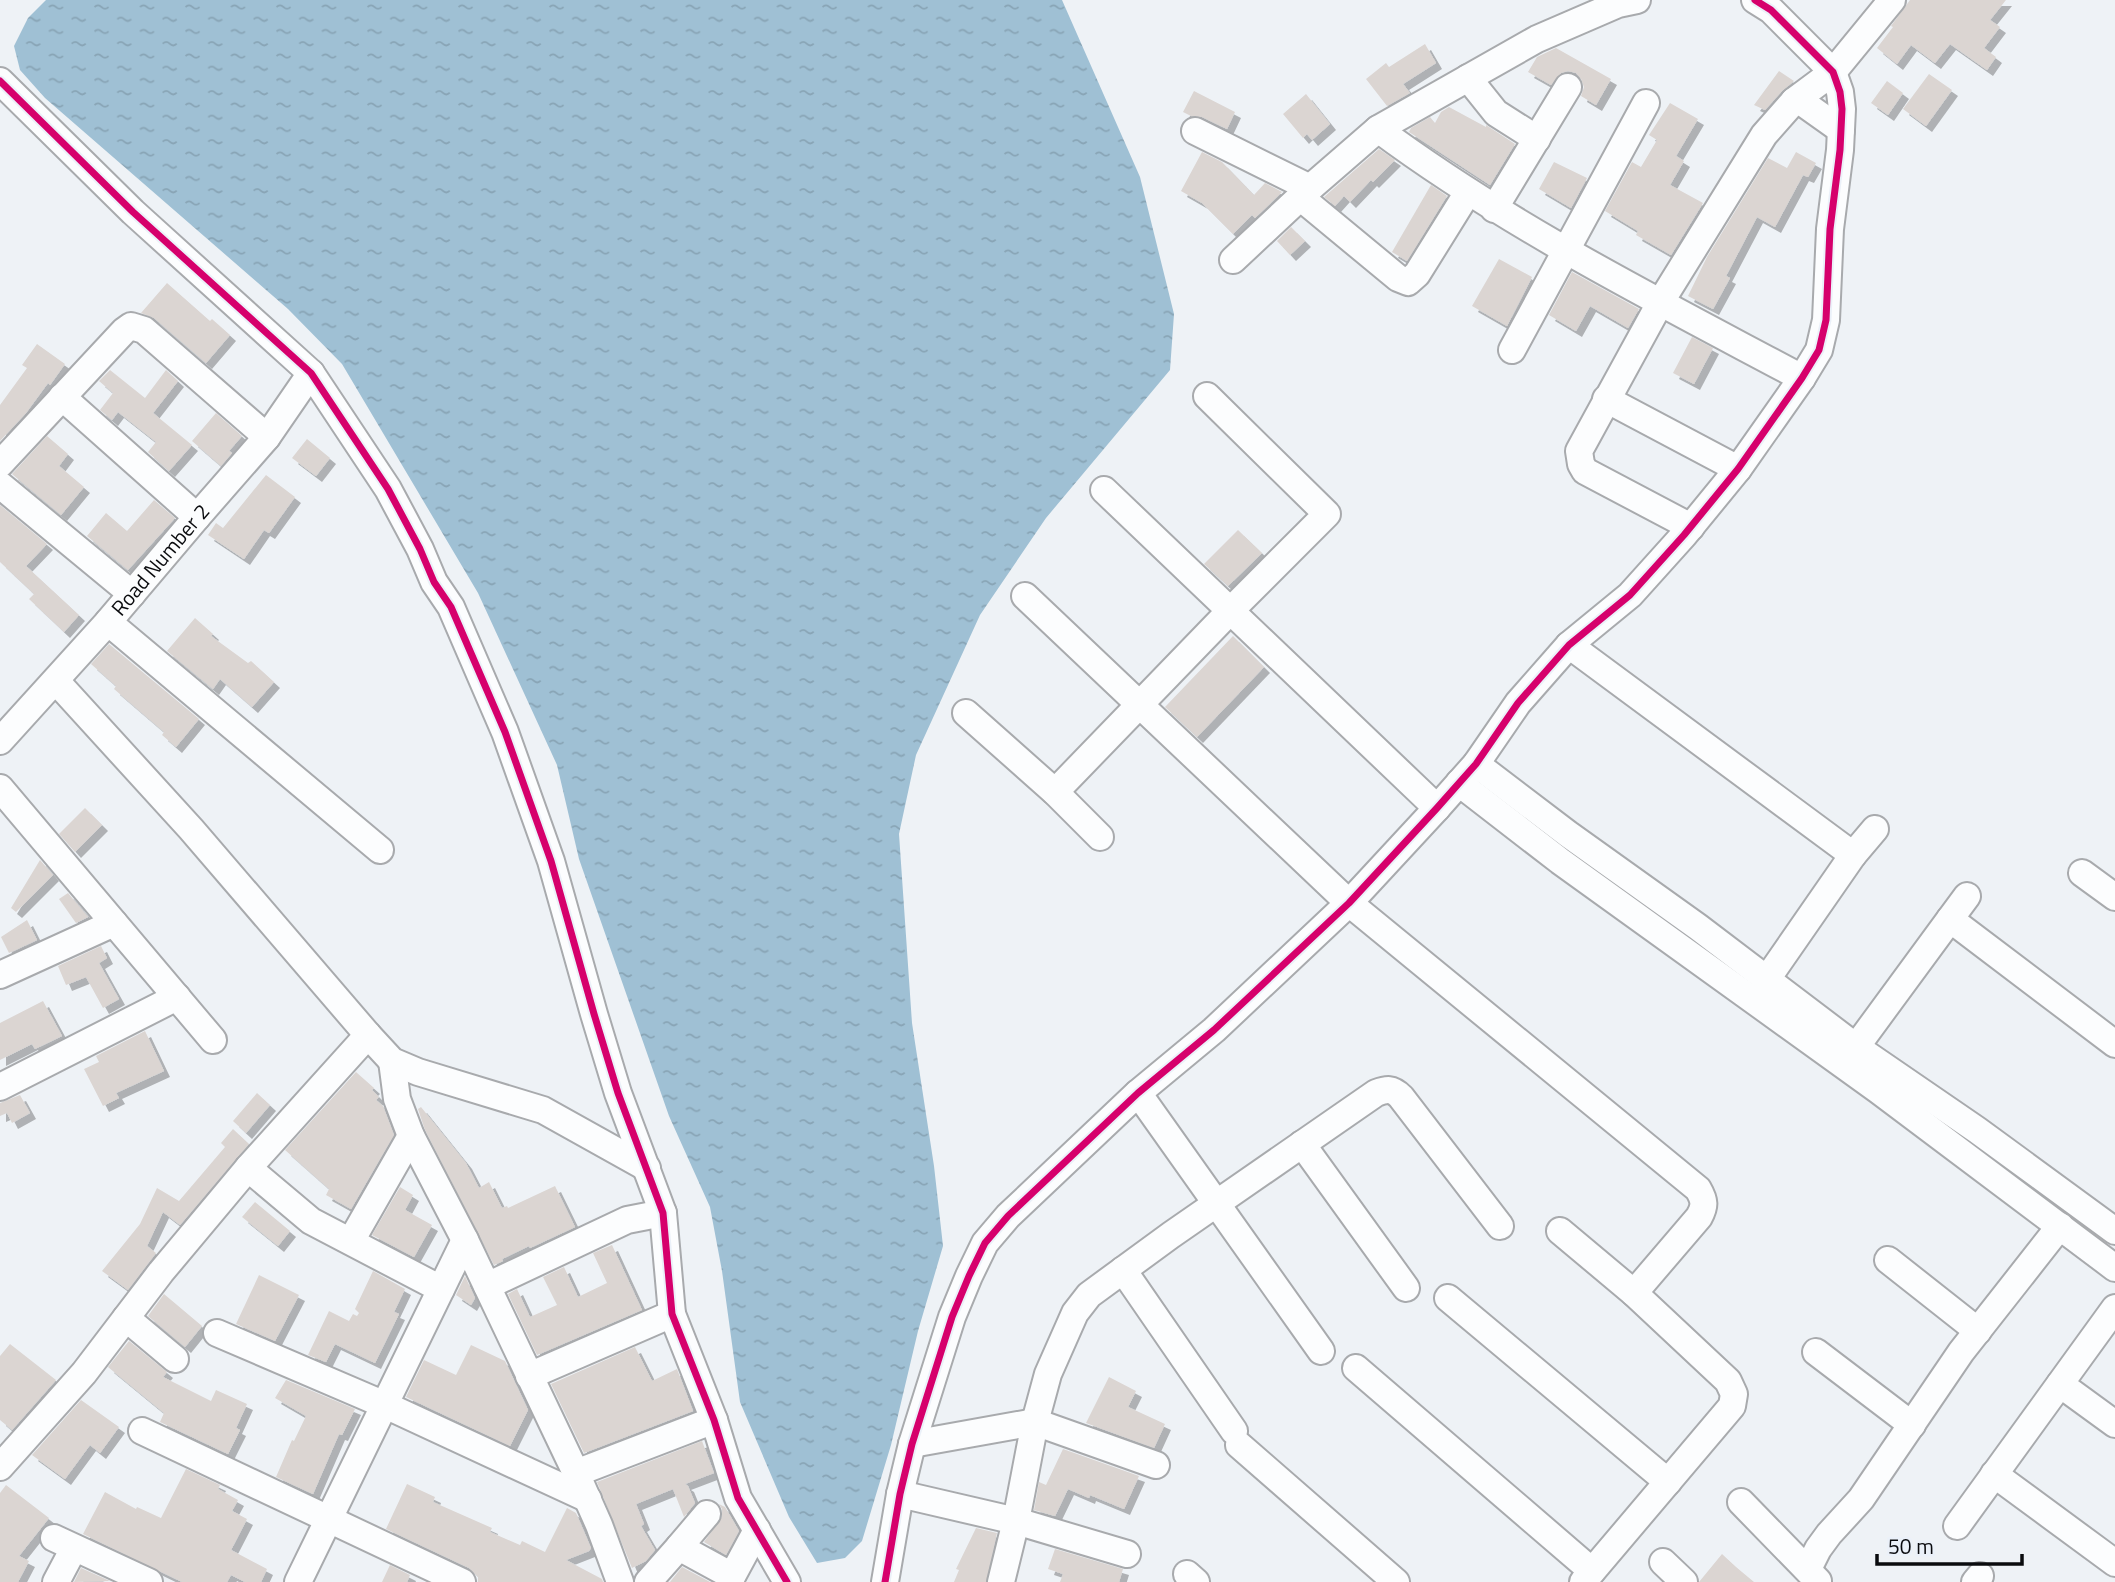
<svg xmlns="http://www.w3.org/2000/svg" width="2115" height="1582" font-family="'Titillium Web',sans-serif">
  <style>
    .water { fill: url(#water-ripples) }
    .building { fill: #dbd5d2; filter: url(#shadow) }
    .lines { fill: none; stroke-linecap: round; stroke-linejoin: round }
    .minor-casing { stroke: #a8aaad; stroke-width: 30 }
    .minor { stroke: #fcfdfe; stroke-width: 26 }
    .cycleway-casing { stroke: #ebf1f9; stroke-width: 11 }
    .cycleway { stroke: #d6006c; stroke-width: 7 }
    .labels { text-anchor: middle; stroke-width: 5; stroke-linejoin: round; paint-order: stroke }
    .street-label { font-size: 21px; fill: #0a0b0e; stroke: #ebf1f9 }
  </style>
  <defs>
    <pattern id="water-ripples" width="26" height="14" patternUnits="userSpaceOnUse" patternTransform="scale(1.75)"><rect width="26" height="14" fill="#9fc0d4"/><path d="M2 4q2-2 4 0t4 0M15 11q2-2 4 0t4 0" fill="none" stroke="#88a4b5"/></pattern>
    <filter id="shadow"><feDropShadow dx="6" dy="6" stdDeviation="0" flood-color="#0004"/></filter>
  </defs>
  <rect width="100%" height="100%" fill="#eef2f6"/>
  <path class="water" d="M46 0H1062L1140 177 1174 314 1170 370 1046 518 980 615 916 755 899 834 912 1023 934 1166 943 1246 918 1331 891 1445 862 1541 845 1558 817 1563 789 1517 740 1402 722 1271 710 1207 669 1116 579 859 557 765 478 593 342 364 288 309 45 98 20 70 14 46 28 18Z"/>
  <g class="building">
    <path d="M1910 0H2006L1990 20 2000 27 1984 48 1996 57 1987 70 1950 44 1935 63 1911 45 1897 64 1877 48 1893 27 1891 26Z"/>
    <path d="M1425 44 1436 63 1403 84 1410 93 1387 106 1366 79 1386 63 1389 67Z"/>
    <path d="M1556 48 1611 79 1596 105 1581 96 1584 87 1581 79 1576 73 1568 71 1561 73 1551 85 1528 72 1537 57Z"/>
    <path d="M1779 71 1794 81 1782 91 1765 110 1754 105Z"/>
    <path d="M1929 74 1952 90 1926 126 1903 109Z"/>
    <path d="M1887 81 1903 93 1888 115 1871 103Z"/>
    <path d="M1194 91 1235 112 1227 129 1202 117 1191 116 1183 112Z"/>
    <path d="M1306 94 1330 124 1312 140 1307 134 1303 138 1283 114Z"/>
    <path d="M1670 103 1698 119 1676 156 1684 161 1670 185 1703 203 1671 255 1636 235 1638 231 1605 211 1632 162 1641 167 1657 140 1649 135Z"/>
    <path d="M1449 107 1486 127V125L1515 144 1490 185 1409 132 1411 128 1430 117 1435 123 1441 112Z"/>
    <path d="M1379 149 1395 160 1373 182 1371 180 1350 202 1344 196 1335 206 1324 197Z"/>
    <path d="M1202 152 1222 162 1254 195 1265 183 1282 192 1255 218 1252 215 1233 234 1202 203 1181 191Z"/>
    <path d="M1796 152 1816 163 1808 177 1803 175 1775 227 1757 217 1726 276 1730 278 1713 309 1688 296 1707 257 1768 158 1787 168Z"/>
    <path d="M1554 162 1587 178 1571 208 1539 189Z"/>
    <path d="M1431 185 1447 196 1407 261 1392 252Z"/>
    <path d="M1291 227 1305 241 1290 255 1277 241Z"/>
    <path d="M1499 259 1532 277 1507 326 1472 306Z"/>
    <path d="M1572 272 1639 309 1628 328 1590 306 1576 331 1549 315Z"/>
    <path d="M167 283 210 321 212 319 230 335 206 363 154 318 141 313Z"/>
    <path d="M1692 337 1713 348 1694 384 1673 373Z"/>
    <path d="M37 344 65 364 50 385 48 383 26 413 0 441V405L27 368 22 365Z"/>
    <path d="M110 370 145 398 166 370 178 381 153 413 192 445 169 471 148 452 156 442 118 412 112 420 100 410 113 393 99 381Z"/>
    <path d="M216 413 242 436 229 451 232 453 221 466 192 441Z"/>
    <path d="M47 436 68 454 59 466 84 487 61 515 12 474Z"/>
    <path d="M307 439 330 458 316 476 292 458Z"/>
    <path d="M266 475 295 497 269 533 264 530 244 559 208 535 216 523 223 528Z"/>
    <path d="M154 500 175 518 128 570 87 536 106 513 127 531Z"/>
    <path d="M0 505 47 544 26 566 79 615 64 632 29 599 34 594 0 562Z"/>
    <path d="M1238 530 1262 553 1228 586 1204 564Z"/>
    <path d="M195 618 213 634 211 636 248 663 251 661 274 682 252 707 220 679 213 689 167 651Z"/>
    <path d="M1233 636 1264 667 1197 737 1165 707Z"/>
    <path d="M109 644 199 719 176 747 162 735 164 732 114 689 116 686 91 664Z"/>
    <path d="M85 808 102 825 75 852 59 834Z"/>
    <path d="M40 860 53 875 16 912 11 908Z"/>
    <path d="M68 893 88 917 76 923 59 899Z"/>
    <path d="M27 920 37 940 9 953 1 937Z"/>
    <path d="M101 946 107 958 99 963 119 999 103 1008 86 977 66 985 58 966Z"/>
    <path d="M43 1001 62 1036 35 1049 32 1044 0 1060V1023Z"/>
    <path d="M145 1031 164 1071 116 1093 119 1098 103 1106 84 1069 99 1062 96 1056Z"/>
    <path d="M356 1072 374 1088 372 1090 379 1097 376 1100 383 1106 394 1135 351 1209 326 1195 329 1189 285 1150Z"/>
    <path d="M257 1093 270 1105 246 1133 233 1121Z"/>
    <path d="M20 1095 30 1113 12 1123 7 1113 0 1116V1103Z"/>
    <path d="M421 1107 466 1163 479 1188 489 1182 502 1208 507 1206 508 1208 555 1186 575 1227 530 1248 529 1246 502 1259 503 1261 494 1265 425 1130 418 1109Z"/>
    <path d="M233 1129 249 1144 180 1225 163 1212 147 1246 156 1253 128 1290 102 1271 140 1224 157 1188 179 1201 225 1147 221 1143Z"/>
    <path d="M400 1187 413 1195 405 1210 432 1225 414 1257 372 1235Z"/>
    <path d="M255 1202 290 1231 278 1246 242 1217Z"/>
    <path d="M612 1245 642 1310 537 1355 508 1294 517 1289 530 1317 557 1305 543 1277 564 1267 578 1297 607 1283 593 1253Z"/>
    <path d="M373 1271 405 1289 394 1312 399 1314 375 1363 335 1344 326 1362 308 1355 329 1311 349 1321 353 1314 357 1316 359 1313 355 1309Z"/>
    <path d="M259 1275 299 1295 275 1341 236 1324Z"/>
    <path d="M465 1276 475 1298 471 1305 456 1295Z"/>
    <path d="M164 1294 202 1326 185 1347 148 1316Z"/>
    <path d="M129 1341 167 1372 163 1377 211 1401 216 1390 247 1404 236 1428 240 1430 228 1454 160 1422 164 1413 108 1367Z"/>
    <path d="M10 1344 56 1380 12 1430 0 1420V1356Z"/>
    <path d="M471 1345 505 1361 528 1410 510 1446 406 1397 424 1360 456 1375Z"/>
    <path d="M635 1347 652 1381 677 1369 693 1411 584 1453 551 1384Z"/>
    <path d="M1109 1377 1136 1391 1128 1407 1165 1424 1154 1448 1086 1423Z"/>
    <path d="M286 1380 355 1409 342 1435 339 1434 313 1494 276 1477 292 1440 294 1441 306 1416 275 1398Z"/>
    <path d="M81 1400 119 1427 100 1453 90 1445 65 1479 32 1455Z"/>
    <path d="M702 1441 714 1473 685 1484 688 1486 695 1503 684 1517 673 1489 636 1504 644 1524 641 1526 655 1550 646 1561 632 1568 597 1482Z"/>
    <path d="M1063 1449 1139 1476 1124 1509 1090 1495 1089 1498 1068 1489 1055 1516 1034 1510 1039 1482 1046 1485Z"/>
    <path d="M186 1469 220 1485 218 1489 238 1500 232 1511 247 1519 231 1550 267 1569 261 1582H245L231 1575 227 1582H182L83 1534 105 1492 136 1509 137 1507 161 1518Z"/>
    <path d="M407 1484 435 1497 433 1502 492 1528 490 1532 520 1545 522 1541 545 1552 567 1508 576 1513 591 1548 589 1551 566 1560 602 1579 603 1582H478V1577L469 1568 386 1529Z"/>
    <path d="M6 1485 49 1518 19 1556 29 1561 18 1582H0V1493Z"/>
    <path d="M719 1504 725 1507 739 1531 726 1555 704 1542 722 1517V1509Z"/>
    <path d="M976 1528 997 1533 986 1582H954L959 1570 956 1569Z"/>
    <path d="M1055 1549 1123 1569 1119 1582H1060L1063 1574 1048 1569Z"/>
    <path d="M1722 1554 1736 1567 1754 1582H1699Z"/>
    <path d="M390 1565 410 1575 407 1582H382Z"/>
    <path d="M682 1567 710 1582H670Z"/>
    <path d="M81 1568 110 1581 74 1582Z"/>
  </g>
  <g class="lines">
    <g class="minor-casing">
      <g id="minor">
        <path d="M1468 78 1496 113 1537 139"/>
        <path d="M0 81 133 212 311 373 388 489 420 549 434 582 451 607 505 732 551 861 594 1014 618 1093 663 1213 672 1314 714 1420 738 1498 787 1582"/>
        <path d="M1794 101 1833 72 1892 0"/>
        <path d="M1378 129C1510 227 1658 301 1802 378"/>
        <path d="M1195 131 1310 188"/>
        <path d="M1300 197 1398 278 1408 282 1417 274 1468 192"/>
        <path d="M1494 209 1568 87"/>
        <path d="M1233 260 1310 188 1378 129 1537 39 1618 4 1637 0"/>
        <path d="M1512 350 1646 103"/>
        <path d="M62 397 197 517"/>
        <path d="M1606 399 1738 469"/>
        <path d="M0 464 124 331 131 326 144 330 267 437"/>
        <path d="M0 485 132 594"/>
        <path d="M1104 490 1437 808"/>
        <path d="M1691 527 1585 471 1581 464 1579 451 1660 303 1764 135 1794 101 1803 103 1841 130"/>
        <path d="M1025 596 1349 903 1698 1189C1705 1201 1705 1206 1699 1217L1634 1293 1728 1381 1734 1394 1732 1406 1583 1582"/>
        <path d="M108 622 380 850"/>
        <path d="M1569 645 1853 855 1767 979"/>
        <path d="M56 681 191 829 368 1035"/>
        <path d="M966 713 1055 792 1100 837"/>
        <path id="s1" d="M0 741 108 622 197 517 267 437 311 373"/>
        <path d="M1476 764 1568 834 1698 927 1856 1047 1977 1130 2115 1231"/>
        <path d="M1459 783 1560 861 1878 1090 2115 1268"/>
        <path d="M0 788 213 1040"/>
        <path d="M1055 792 1231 610 1327 514 1207 396"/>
        <path d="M1853 855 1875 829"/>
        <path d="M2082 873 2115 897"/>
        <path d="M1950 919 1967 896"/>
        <path d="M0 975 114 923"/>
        <path d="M1856 1047 1950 919 2115 1044"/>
        <path d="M392 1061 397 1099 411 1136 465 1240 576 1473 599 1525 620 1582"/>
        <path d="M0 1087 177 997"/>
        <path d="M1138 1093 1321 1351"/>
        <path d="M1302 1144 1406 1288"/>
        <path d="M248 1168 311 1221 441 1289"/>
        <path d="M1560 1231 1634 1293"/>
        <path d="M351 1241 411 1136"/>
        <path d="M1888 1260 1978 1331"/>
        <path d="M1123 1270 1234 1431"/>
        <path d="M487 1286 627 1220 663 1213"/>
        <path d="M1448 1298 1668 1482"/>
        <path d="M126 1318 175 1359"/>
        <path d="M217 1333 385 1405 588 1499"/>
        <path d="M1816 1352 1912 1425"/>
        <path d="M1356 1368 1592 1571"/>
        <path d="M529 1376 672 1314"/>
        <path d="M2060 1384 2115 1424"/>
        <path d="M142 1431 462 1582"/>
        <path d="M912 1444 1035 1422 1156 1465"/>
        <path d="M1239 1445 1396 1582"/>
        <path d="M0 1467 84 1373 161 1272 248 1168 368 1035 392 1061 418 1072 543 1110 647 1168"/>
        <path d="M576 1473 714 1420"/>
        <path d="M1994 1474 2115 1563"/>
        <path d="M900 1494 1016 1521 1127 1554"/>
        <path d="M1741 1502 1818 1581"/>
        <path d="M1957 1526 2115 1308"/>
        <path d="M54 1538 149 1582"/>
        <path d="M679 1547 707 1514"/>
        <path d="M1663 1562 1684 1582"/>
        <path d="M1808 1569 1818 1549 1829 1534 1861 1499 1961 1352 2060 1226"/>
        <path d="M1187 1574 1196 1582"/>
        <path d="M56 1582 74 1548"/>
        <path d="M298 1582 465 1240"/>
        <path d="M648 1582 679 1547 732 1576"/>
        <path d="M729 1582 757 1530"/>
        <path d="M885 1582 900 1494 912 1444 952 1317 969 1276 985 1243 1008 1216 1138 1093 1214 1030 1349 903 1437 808 1476 764 1518 703 1569 645 1630 595 1684 535 1738 469 1802 378 1819 350 1826 320 1830 229 1840 150 1842 109 1840 92 1833 72 1771 10 1755 0"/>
        <path d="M1001 1582 1016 1521 1035 1422 1048 1374 1075 1313 1089 1295 1171 1235 1376 1093C1387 1089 1392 1088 1401 1097L1500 1226"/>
        <path d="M1975 1582 1980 1576"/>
      </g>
    </g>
    <use href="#minor" class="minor"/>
    <g class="cycleway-casing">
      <g id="cycleway">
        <path d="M0 81 133 212 311 373 388 489 420 549 434 582 451 607 505 732 551 861 594 1014 618 1093 663 1213 672 1314 714 1420 738 1498 787 1582"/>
        <path d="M885 1582 900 1494 912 1444 952 1317 969 1276 985 1243 1008 1216 1138 1093 1214 1030 1349 903 1437 808 1476 764 1518 703 1569 645 1630 595 1684 535 1738 469 1802 378 1819 350 1826 320 1830 229 1840 150 1842 109 1840 92 1833 72 1771 10 1755 0"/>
      </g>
    </g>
    <use href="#cycleway" class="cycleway"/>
  </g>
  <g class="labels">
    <g class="street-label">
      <text dy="7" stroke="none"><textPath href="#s1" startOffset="242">Road Number 2</textPath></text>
    </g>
  </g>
  <path d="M1877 1554v10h145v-10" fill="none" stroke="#0a0b0e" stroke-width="3.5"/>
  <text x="1888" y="1554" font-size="21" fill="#0a0b0e" stroke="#ebf1f9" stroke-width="5" paint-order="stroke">50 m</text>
</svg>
